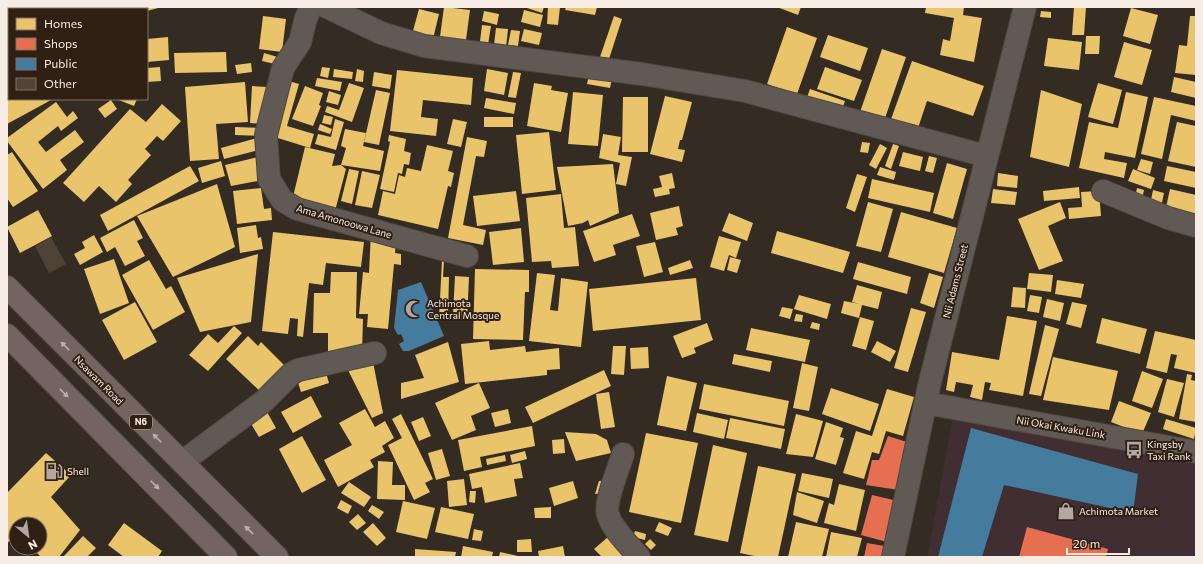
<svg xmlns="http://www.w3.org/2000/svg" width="1203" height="564" font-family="Commissioner,sans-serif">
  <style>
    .commercial { fill: #402e32 }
    .homes { fill: #e9c46a }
    .shops { fill: #e76f51 }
    .public { fill: #457b9d }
    .building { fill: #4f4236 }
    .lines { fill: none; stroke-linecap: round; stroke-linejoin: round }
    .minor-casing { stroke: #4f4740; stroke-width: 24 }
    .tertiary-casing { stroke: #4f4740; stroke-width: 24 }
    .trunk-casing { stroke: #4f4740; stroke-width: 24 }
    .minor { stroke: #615a54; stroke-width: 22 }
    .tertiary { stroke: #615a54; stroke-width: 22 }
    .trunk { stroke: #746460; stroke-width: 22 }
    .oneway { fill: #bcafa9 }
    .labels { text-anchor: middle; stroke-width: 4; stroke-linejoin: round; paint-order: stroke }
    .shield { fill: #2f2013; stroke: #bbafa5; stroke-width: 1 }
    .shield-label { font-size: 9px; font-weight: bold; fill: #f7ece4 }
    .street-label { font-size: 10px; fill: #f7ece4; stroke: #2f2013 }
    .poi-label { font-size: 10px; fill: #f7ece4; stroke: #2f2013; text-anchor: start }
  </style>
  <rect width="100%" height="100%" fill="#342b23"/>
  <path class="commercial" d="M953 418 1196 465V557H927Z"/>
  <g class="homes">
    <path d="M7 7H14L16 9H9V28L7 29Z"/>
    <path d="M42 7H63L64 9H43Z"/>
    <path d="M78 7H110V9H79Z"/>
    <path d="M136 7H158V8L147 11V9H137Z"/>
    <path d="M444 7 470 10 465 47 439 44Z"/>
    <path d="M524 7H544L542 13Z"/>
    <path d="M548 7H560L558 25 547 24Z"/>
    <path d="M566 7H597L595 15 565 10Z"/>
    <path d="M777 7H801L798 15Z"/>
    <path d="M926 7H964L963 15 982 18 974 62 940 55 943 39 950 41 954 18 925 13Z"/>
    <path d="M1074 7H1086L1084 35H1072Z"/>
    <path d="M1131 8 1158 15 1150 44 1123 36Z"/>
    <path d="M419 9 439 14 432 43 411 38Z"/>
    <path d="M524 10 543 15 540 27 521 22Z"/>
    <path d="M484 11 499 14 497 25 482 21Z"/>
    <path d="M1041 11 1051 12V18L1040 17Z"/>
    <path d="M263 16 286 19 282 52 259 49Z"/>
    <path d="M614 16 622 19 609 59 600 57Z"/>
    <path d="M1190 16H1196V75L1175 73 1179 45 1187 46Z"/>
    <path d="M482 25 491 26 487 51 479 49Z"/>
    <path d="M787 27 817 38 797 94 767 84Z"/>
    <path d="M496 28 508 29 506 47 494 45Z"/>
    <path d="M524 29 542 33 539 45 521 41Z"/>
    <path d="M511 30 520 31 518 46 508 45Z"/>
    <path d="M828 35 868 48 860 71 820 57Z"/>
    <path d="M1086 36H1100L1099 54H1085Z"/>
    <path d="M168 37 169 60 147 62V39Z"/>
    <path d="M1048 38 1082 42 1079 70 1044 66Z"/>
    <path d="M1124 42 1152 50 1142 85 1114 77Z"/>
    <path d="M882 49 906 57 884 121 860 112Z"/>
    <path d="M226 52 227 72 175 73 174 53Z"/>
    <path d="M264 53 281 58 279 65 262 61Z"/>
    <path d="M912 61 984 86 973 116 927 101 917 131 890 122Z"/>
    <path d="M251 63 252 72 237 74 235 65Z"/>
    <path d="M160 67 161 81 147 82V68Z"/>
    <path d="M322 67 330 68 328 78 320 76Z"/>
    <path d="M825 67 862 80 854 101 817 89Z"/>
    <path d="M334 69 353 72 352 79 333 77Z"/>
    <path d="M357 69 364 71 363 82 355 81Z"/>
    <path d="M487 69 508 73 504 95 484 91Z"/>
    <path d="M397 70 473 78 471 105 423 100 421 117 438 119 436 136 390 131Z"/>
    <path d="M590 70 613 74 610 88 587 84Z"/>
    <path d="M374 72 392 75 390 89 372 86Z"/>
    <path d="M513 72 521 73 516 98 508 97Z"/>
    <path d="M1174 77 1196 82V98L1171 92Z"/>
    <path d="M317 78 342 82 340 91 315 86Z"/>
    <path d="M285 80 299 84 287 126 314 134 310 148 268 135Z"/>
    <path d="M245 82 248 122 216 124 219 159 190 161 185 87Z"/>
    <path d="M349 83 364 88 352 122 325 112 327 106 339 110Z"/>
    <path d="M534 83 552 86 551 90 568 93 561 132 527 126Z"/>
    <path d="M1098 83 1122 90 1113 124 1088 117Z"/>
    <path d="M252 86 267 87 264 124 250 123Z"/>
    <path d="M305 86 323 93 319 105 321 106 313 126 292 119Z"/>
    <path d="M9 87V99H53L7 124V88Z"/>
    <path d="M810 89 845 101 840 115 805 103Z"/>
    <path d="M376 90 390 93 379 145 364 142Z"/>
    <path d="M1041 90 1082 104 1069 167 1030 157Z"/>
    <path d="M329 91 341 95 338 105 326 102Z"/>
    <path d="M573 92 603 95 598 146 568 144Z"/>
    <path d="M1126 92 1148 97 1135 158 1105 152 1104 159 1127 163 1124 178 1079 168 1089 122 1118 128Z"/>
    <path d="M665 96 692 102 682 140H680L678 149 685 150 682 162 650 154Z"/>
    <path d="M623 97H648V152H622Z"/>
    <path d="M1154 97 1196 106V121L1171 115 1162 159 1141 154Z"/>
    <path d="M486 98 516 103 514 114 484 108Z"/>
    <path d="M116 99H137L134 106Z"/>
    <path d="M111 100 117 109 105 118 98 109Z"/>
    <path d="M56 102 67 117 73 111 78 118 61 131 58 126 38 142 46 152 75 130 84 142 60 160 67 170 43 189 7 141V138Z"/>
    <path d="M162 104 181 121 163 141 157 136 145 149 151 155 128 180 132 184 116 202 99 186 84 202 63 183 130 109 146 122Z"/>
    <path d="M324 115 333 117 331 125 322 123Z"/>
    <rect x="484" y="117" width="29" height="10"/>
    <path d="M335 119 344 122 336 150 315 144 318 134 331 137Z"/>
    <path d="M453 119 467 122 461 147 447 144Z"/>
    <path d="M1177 122 1196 126V167L1168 161Z"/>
    <path d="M320 124 332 129 330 134 318 130Z"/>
    <path d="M235 127 263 128V136L235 135Z"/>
    <path d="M345 129 366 133 363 146 384 151 380 171 341 165 346 148 341 146Z"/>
    <path d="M549 132 556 190 522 194 516 135Z"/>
    <path d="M603 134 621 137 618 155 632 157 626 186 616 184 620 163 599 158Z"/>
    <path d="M389 135 406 139 404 151 411 153 409 165 404 164 402 174 398 173 394 192 380 189 390 142 388 141Z"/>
    <path d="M260 137 263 149 224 159 221 148Z"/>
    <path d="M467 137 487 141 484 157 476 156 463 225 486 230 483 245 448 238Z"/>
    <path d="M862 142 870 143 868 153 860 152Z"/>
    <path d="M880 144 887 148 876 169 869 165Z"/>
    <path d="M893 144 899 146 891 169 885 166Z"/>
    <path d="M427 145 453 151 448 171 454 173 451 187 448 186 438 229 378 215 383 191 395 194 399 175 405 177 407 168 421 171Z"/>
    <path d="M305 147 335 154 332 166 341 165 346 169 335 211 292 201Z"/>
    <path d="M12 152 38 191 13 207 7 198V155Z"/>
    <path d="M903 152 923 157 920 171 899 166Z"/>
    <path d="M929 156 937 158 933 173 925 171Z"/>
    <path d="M258 157 263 180 231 186 225 165Z"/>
    <path d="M1141 159 1153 162 1150 174 1137 170Z"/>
    <path d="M221 161 225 176 202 183 198 168Z"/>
    <path d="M947 163 967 169 953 219 933 213Z"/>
    <path d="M613 164 619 213 590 226 588 220 583 223 568 226 557 167Z"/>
    <path d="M190 166 199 181 108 231 100 215Z"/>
    <path d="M1167 166 1196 172V188L1164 181Z"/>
    <path d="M880 167 896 172 894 180 877 175Z"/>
    <path d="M349 169 359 171 352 204 341 201Z"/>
    <path d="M1133 169 1155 178 1151 189 1128 181Z"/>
    <path d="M362 171 380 175 372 208 355 205Z"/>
    <path d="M672 173 675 188 669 189 670 194 655 197 653 189 662 187 659 176Z"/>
    <path d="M998 173 1018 176 1017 188 997 186Z"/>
    <path d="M857 174 867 177 855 212 846 208Z"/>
    <path d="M872 179 934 193 930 212 868 198Z"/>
    <path d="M217 184 235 247 173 277 137 216Z"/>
    <path d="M1079 187 1080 198 1044 201 1043 191Z"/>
    <path d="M261 188 264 209 271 208 272 220 237 224 233 191Z"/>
    <path d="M1137 188 1144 190 1142 199 1135 198Z"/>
    <path d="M993 189 1017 192 1015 205 991 203Z"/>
    <path d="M1170 189 1196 195V219L1165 212Z"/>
    <path d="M1153 190 1164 193 1161 207 1150 205Z"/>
    <path d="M516 191 520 221 477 226 473 196Z"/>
    <path d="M1099 191 1101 216 1069 219 1068 208 1082 207 1081 192Z"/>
    <path d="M561 194 564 228 575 227 579 266 552 268 551 261 532 262 526 198Z"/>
    <path d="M868 202 893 209 881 252 856 246Z"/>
    <path d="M1060 202 1066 218 1048 226 1063 261 1039 270 1018 219Z"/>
    <path d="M679 206 683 226 676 228 678 235 656 240 650 213Z"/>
    <path d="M38 210 52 236 20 253 7 227Z"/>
    <path d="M901 212 957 228 944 273 888 257Z"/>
    <path d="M729 213 753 223 747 241 722 231Z"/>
    <path d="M632 214 640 236 613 245 616 255 594 262 583 231Z"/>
    <path d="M134 220 143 238 137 241 145 256 125 266 115 247 107 252 100 238Z"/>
    <path d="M256 225 258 238 261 237 263 249 240 253 237 228Z"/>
    <path d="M521 228 524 262 493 265 489 232Z"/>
    <path d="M777 231 850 252 843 273 771 253Z"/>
    <path d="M273 232 364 242 361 267 326 263 323 285 309 283 303 337 297 336 298 319 290 318 288 334 262 331Z"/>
    <path d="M371 232 396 242 395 253 401 254V265L394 264 388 329 367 327 368 314H359L363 272 369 273Z"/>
    <path d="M94 235 103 252 80 265 74 254 85 248 82 242Z"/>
    <path d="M719 236 741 242 736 258 729 255 724 271 710 267Z"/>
    <path d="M655 242 663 272 644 277 636 246Z"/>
    <path d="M258 254 251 322 200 332 177 278Z"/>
    <path d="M730 257 741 260 737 273 727 270Z"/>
    <path d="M114 259 129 303 100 314 84 269Z"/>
    <path d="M149 260 166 289 171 286 185 312 153 330 122 275Z"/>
    <path d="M442 260 444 261 443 277H449L448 314H453L455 276 469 277 467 320 439 318Z"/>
    <path d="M690 260 693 268 670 275 668 268Z"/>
    <path d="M858 262 911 277 907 294 853 279Z"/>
    <path d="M475 269 529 270V292H525L523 340 473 339Z"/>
    <path d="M331 272H357L356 318 363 319 362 354H328V333H313L314 293H330Z"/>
    <path d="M537 273 555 275 550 310 558 311 561 278 588 282 581 347 529 341Z"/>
    <path d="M929 273 943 277 934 308 920 303Z"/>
    <path d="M1029 273 1053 275 1051 292 1027 289Z"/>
    <path d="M696 278 701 320 593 331 589 289Z"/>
    <path d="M1057 280 1084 284 1081 298 1055 294Z"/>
    <path d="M857 285 882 292 878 309 862 305 859 318 841 313 844 301 860 304 852 302Z"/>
    <path d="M1013 287 1026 288 1025 308 1011 307Z"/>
    <path d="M799 295 831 304 827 319 794 309Z"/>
    <path d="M1030 295 1042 297 1039 313 1027 311Z"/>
    <path d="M1047 299 1064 303 1060 321 1043 317Z"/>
    <path d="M135 302 157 342 124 360 102 320Z"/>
    <path d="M1072 302 1087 305 1081 328 1066 324Z"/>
    <path d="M782 307 793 309 790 319 779 316Z"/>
    <path d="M911 308 926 312 908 372 894 368Z"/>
    <path d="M796 314 803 315 802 322 794 321Z"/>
    <path d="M1007 316 1037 321 1023 396 989 390 991 383 985 382 982 400 970 397 973 385 956 382 954 392 946 390 952 352 999 360Z"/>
    <path d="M860 317 874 321 866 350 852 346Z"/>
    <path d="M1102 318 1147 329 1140 354 1096 343Z"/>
    <path d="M812 322 820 324 819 330 810 328Z"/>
    <path d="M707 323 713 340 694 348 696 353 682 358 673 336Z"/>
    <path d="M1045 325 1059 329 1041 396 1029 394Z"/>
    <path d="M234 326 242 333 208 371 189 355 208 334 218 343Z"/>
    <path d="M751 328 810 340 805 362 746 350Z"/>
    <path d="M1155 331 1196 340V373L1174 368 1177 355 1171 354 1167 373 1146 368Z"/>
    <path d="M248 336 258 346 261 342 291 372 266 397 226 359Z"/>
    <path d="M489 341 490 350 525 346 526 352 559 348 560 369 547 370V375L465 384 461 344Z"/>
    <path d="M877 341 896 351 890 362 871 352Z"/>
    <path d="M448 342 459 382 401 399V383L424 378 415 355Z"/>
    <path d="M613 346H626L624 375 611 374Z"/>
    <path d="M648 347 649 368 631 369 630 348Z"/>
    <path d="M734 354 772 361 770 372 732 364Z"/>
    <path d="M1053 357 1118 371 1109 410 1043 400Z"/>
    <path d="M373 362 383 413 372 418 347 368Z"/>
    <path d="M802 363 818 367 809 411 793 408Z"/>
    <path d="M325 370 329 383 301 392 297 379Z"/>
    <path d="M604 370 611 386 533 423 525 407Z"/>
    <path d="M1142 371 1163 379 1152 408 1132 401Z"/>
    <path d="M1187 374 1192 375 1191 380 1196 381V422L1179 419Z"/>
    <path d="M667 376 697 383 686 431 657 425Z"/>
    <path d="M1167 379 1184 383 1174 417 1158 412Z"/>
    <path d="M479 383 490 408 471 416 476 430 452 440 435 403Z"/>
    <path d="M704 384 789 401 784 426 699 409Z"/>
    <path d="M831 388 879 404 870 431 822 414Z"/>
    <path d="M887 389 914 397 903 436 886 431 879 454 872 452 864 479 843 473 856 431 872 436Z"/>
    <path d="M609 392 615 427 601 429 596 394Z"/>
    <path d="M311 396 322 417 293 433 281 412Z"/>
    <path d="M1119 401 1151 413 1142 434 1111 422Z"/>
    <path d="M365 409 375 427 385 421 394 438 382 446 385 452 370 460 374 467 338 487 324 460 352 445 339 423Z"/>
    <path d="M508 409 511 423 495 427 491 413Z"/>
    <path d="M267 412 276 428 259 437 250 422Z"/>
    <path d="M697 413 728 420 724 439 693 432Z"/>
    <path d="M401 414 433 479 425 483 430 492 414 500 388 445 402 438 392 419Z"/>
    <path d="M796 414 823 421 813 457 786 454Z"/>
    <path d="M423 417 431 436 419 441 411 422Z"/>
    <path d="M730 418 785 429 781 449 726 438Z"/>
    <path d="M1166 419 1196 428 1194 439 1163 429Z"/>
    <path d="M826 422 843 428 840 437 844 438 836 465 815 459Z"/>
    <path d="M532 426 535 446 480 457 482 467 464 471 458 440Z"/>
    <path d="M565 432 596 434 607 440 611 453 576 461Z"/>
    <path d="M646 433 698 443 681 523 629 512Z"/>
    <path d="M302 436 326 480 302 493 279 449Z"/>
    <path d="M564 439 565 453 553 454 552 440Z"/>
    <path d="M713 445 747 453 728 542 694 535Z"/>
    <path d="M442 449 450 476 436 480 428 453Z"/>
    <path d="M525 451 527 459 512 463 510 455Z"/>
    <path d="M46 453 71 475 51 497 80 530 59 557H41L32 548H40V524H16V532L9 542 7 541V493Z"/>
    <path d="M505 455 506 461 487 465 486 459Z"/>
    <path d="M378 461 393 462 392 485H405V500L377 499Z"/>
    <path d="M520 463 523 478 514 479 517 496 485 503 482 487 472 489 469 474Z"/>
    <path d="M758 466 796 474 778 557H759L740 553Z"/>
    <path d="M802 473 833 479 829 498 798 491Z"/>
    <path d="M464 479 467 505 449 507 447 481Z"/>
    <path d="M608 480 607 493 595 494 599 481Z"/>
    <path d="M573 481 578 498 554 506 549 488Z"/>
    <path d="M349 482 371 497 364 507 341 493Z"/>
    <path d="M839 484 865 490 856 531 824 523 829 503 834 505Z"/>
    <path d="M470 491H476L475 503 469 502Z"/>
    <path d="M797 492 824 501 817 523 793 515Z"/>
    <path d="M341 500 352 506 348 514 337 508Z"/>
    <path d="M403 501 435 508 427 539 396 532Z"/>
    <path d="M372 505 384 512 379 519 368 511Z"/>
    <path d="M441 507 474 514 468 539 435 532Z"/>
    <path d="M551 507V518H535L534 508Z"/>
    <path d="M358 514 366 523 357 530 349 522Z"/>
    <path d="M659 522 672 528 668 536 655 531Z"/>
    <path d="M796 522 829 529 822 557H788Z"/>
    <path d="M124 523 162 551 158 557H124L108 545Z"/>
    <path d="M373 523 386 538 377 546 363 532Z"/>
    <path d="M474 529 483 531 481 541 472 540Z"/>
    <path d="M635 531 646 534 645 540 633 537Z"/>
    <path d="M831 532 862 538 857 557H826Z"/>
    <path d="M83 536 96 548 87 557H63Z"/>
    <path d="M608 537 628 557H602L594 549Z"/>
    <path d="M531 539 532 552H517V540Z"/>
    <path d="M650 539 656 545 651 550 645 544Z"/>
    <path d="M463 546 493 552 492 557H461Z"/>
    <path d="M563 546 565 557H539L538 551Z"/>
    <path d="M415 549 456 552 455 557H415Z"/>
    <path d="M500 552 518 556V557H499Z"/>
  </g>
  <g class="shops">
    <path d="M888 436 910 443 899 490 866 485 872 460H879Z"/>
    <path d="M872 495 898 501 887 542 861 535Z"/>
    <path d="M1027 527 1108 549 1106 557H1019Z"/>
    <path d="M867 543 884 546 882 557H864Z"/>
  </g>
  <g class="public">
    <path d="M421 282 444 336 409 351H403L399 344 404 341 401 334 398 335 394 328 398 290Z"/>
    <path d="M971 428 1138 474 1133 513 1004 485 982 557H938Z"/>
  </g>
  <path class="building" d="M51 237 66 264 49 273 35 246Z"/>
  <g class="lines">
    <g class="minor-casing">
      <g id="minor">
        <path d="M311 7 306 18 300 42 283 68 266 135 269 179 282 200 297 209 467 256"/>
        <path d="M327 7 381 33 424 46 642 74 745 91 986 156"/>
        <path d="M1103 191 1168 218 1196 226"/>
        <path d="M926 403 1196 452"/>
        <path d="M623 454C619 468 604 502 608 515 613 530 629 545 639 557"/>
        <path d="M182 462 264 401 291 374 298 370 375 353"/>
      </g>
    </g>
    <g class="tertiary-casing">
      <path id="tertiary" d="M893 557 929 386 1025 7"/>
    </g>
    <g class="trunk-casing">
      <g id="trunk">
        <path d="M7 287 277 557"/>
        <path d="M7 335 226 557"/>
      </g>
    </g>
    <use href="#minor" class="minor"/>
    <use href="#tertiary" class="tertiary"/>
    <use href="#trunk" class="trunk"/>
  </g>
  <defs><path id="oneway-solid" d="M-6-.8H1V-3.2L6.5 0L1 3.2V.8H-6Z"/></defs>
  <g class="oneway">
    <use href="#oneway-solid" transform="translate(65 346) rotate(-135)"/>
    <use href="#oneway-solid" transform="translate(64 393) rotate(45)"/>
    <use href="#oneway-solid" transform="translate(157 438) rotate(-135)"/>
    <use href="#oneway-solid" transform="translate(155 485) rotate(45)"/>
    <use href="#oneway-solid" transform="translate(249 530) rotate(-136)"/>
  </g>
  <defs>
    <g id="mosque-bare" transform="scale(1.38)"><path d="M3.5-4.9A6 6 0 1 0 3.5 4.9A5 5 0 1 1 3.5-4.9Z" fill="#b3a8a0" stroke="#2f2013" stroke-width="2.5" paint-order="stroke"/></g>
    <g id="bus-bare" transform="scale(1.38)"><path d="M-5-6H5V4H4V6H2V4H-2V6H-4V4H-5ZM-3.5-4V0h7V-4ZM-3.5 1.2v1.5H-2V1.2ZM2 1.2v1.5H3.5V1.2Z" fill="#b3a8a0" stroke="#2f2013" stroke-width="2.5" paint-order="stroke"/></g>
    <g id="fuel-bare" transform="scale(1.38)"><path d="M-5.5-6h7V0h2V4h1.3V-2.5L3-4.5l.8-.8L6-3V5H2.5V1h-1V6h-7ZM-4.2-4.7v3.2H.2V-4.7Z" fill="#b3a8a0" stroke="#2f2013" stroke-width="2.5" paint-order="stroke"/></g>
    <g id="shop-bare" transform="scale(1.38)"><path d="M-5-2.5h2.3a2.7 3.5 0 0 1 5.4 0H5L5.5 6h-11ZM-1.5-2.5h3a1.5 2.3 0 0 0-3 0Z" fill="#b3a8a0" stroke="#2f2013" stroke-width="2.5" paint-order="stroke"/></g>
  </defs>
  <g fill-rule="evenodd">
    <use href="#mosque-bare" x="414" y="309"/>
    <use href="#bus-bare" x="1134" y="450"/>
    <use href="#fuel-bare" x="54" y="471"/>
    <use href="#shop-bare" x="1066" y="511"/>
  </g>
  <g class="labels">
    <rect class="shield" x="130" y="415" width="22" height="14" rx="3"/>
    <g class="shield-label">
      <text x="141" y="425">N6</text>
    </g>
    <g class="street-label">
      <text transform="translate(344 221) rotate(16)" y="4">Ama Amonoowa Lane</text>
      <text transform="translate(955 281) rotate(-76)" y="4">Nii Adams Street</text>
      <text transform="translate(99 380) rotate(45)" y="4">Nsawam Road</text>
      <text transform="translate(1061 427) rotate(10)" y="4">Nii Okai Kwaku Link</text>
    </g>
    <g class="poi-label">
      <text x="427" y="307">Achimota<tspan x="427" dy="12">Central Mosque</tspan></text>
      <text x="1147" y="448">Kingsby<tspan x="1147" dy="12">Taxi Rank</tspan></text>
      <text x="67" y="475">Shell</text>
      <text x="1079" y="515">Achimota Market</text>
    </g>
  </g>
  <rect width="1203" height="564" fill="none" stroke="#f7ece4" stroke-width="16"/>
  <rect x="8" y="8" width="140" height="92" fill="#2f2013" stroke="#7f7267"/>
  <rect x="16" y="18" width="20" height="12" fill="#e9c46a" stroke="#7f7267"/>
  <text x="44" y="28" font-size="12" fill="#f7ece4">Homes</text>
  <rect x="16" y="38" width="20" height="12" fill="#e76f51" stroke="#7f7267"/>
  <text x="44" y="48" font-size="12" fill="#f7ece4">Shops</text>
  <rect x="16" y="58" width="20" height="12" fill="#457b9d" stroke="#7f7267"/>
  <text x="44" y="68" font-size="12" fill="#f7ece4">Public</text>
  <rect x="16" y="78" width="20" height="12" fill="#4f4236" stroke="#7f7267"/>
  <text x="44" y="88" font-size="12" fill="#f7ece4">Other</text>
  <g transform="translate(28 536) rotate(151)"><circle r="19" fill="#2f2013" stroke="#7f7267"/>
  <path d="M0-3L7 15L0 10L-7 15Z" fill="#b3a8a0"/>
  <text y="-6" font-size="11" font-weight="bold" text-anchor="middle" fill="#f7ece4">N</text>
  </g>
  <path d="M1067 548v6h62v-6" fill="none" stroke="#f7ece4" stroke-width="2"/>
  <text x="1073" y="548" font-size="12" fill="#f7ece4" stroke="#2f2013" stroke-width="3" paint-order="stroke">20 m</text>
</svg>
